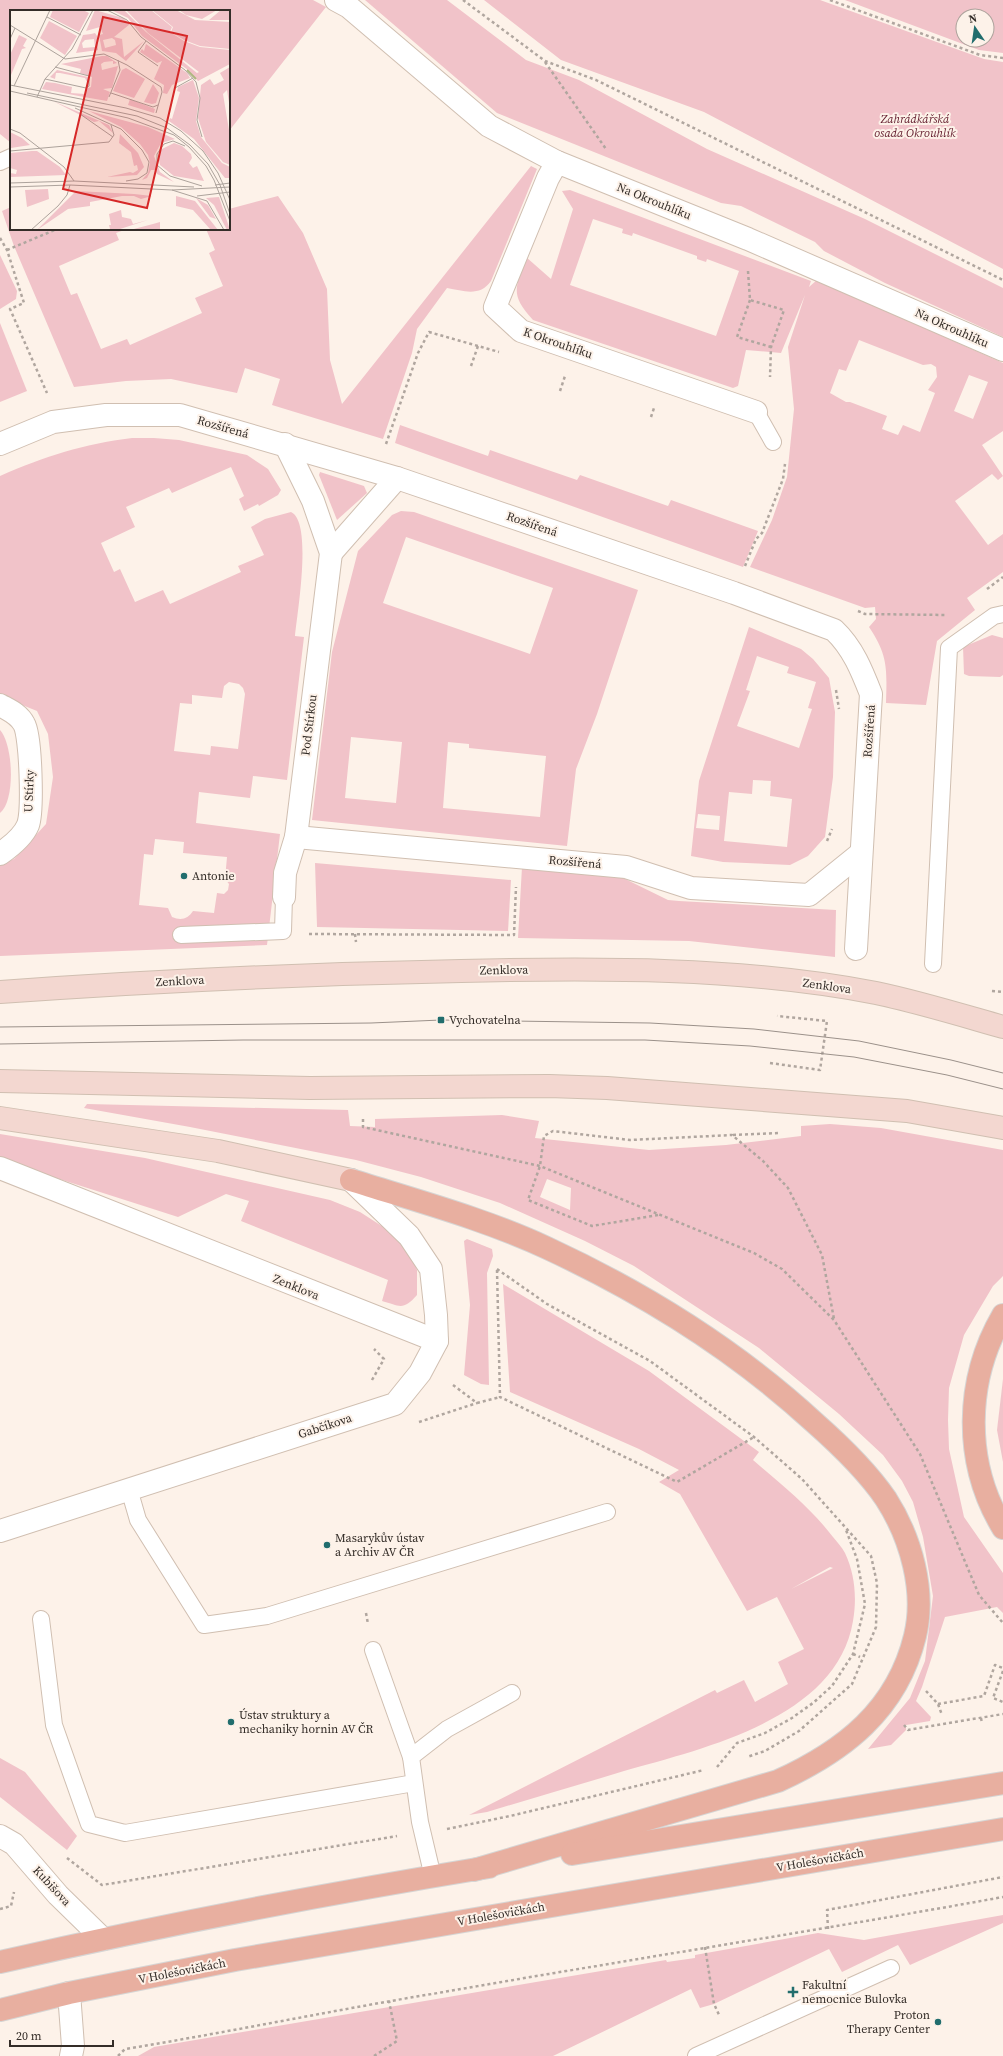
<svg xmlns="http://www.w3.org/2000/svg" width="1003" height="2056" font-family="'Source Serif 4',serif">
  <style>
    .green { fill: #f1c3c9; fill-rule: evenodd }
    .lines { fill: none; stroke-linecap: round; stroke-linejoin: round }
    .service-casing { stroke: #d0bfb1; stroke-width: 18 }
    .minor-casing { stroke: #d0bfb1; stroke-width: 24 }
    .secondary-casing { stroke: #d0bfb1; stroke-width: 24 }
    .primary-casing { stroke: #d6d5d4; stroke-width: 24 }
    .path { stroke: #b0a69f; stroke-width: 2.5; stroke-dasharray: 3 3; stroke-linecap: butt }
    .service { stroke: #fff; stroke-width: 16 }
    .minor { stroke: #fff; stroke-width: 22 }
    .secondary { stroke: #f3d7d0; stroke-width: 22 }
    .primary { stroke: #e8afa0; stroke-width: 22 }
    .tram { stroke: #9b918a; stroke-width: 1 }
    .poi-dot { fill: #216d6d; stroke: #fdf2e9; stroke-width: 1.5 }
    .labels { text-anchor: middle; stroke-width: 4; stroke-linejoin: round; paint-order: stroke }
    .park-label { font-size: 12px; font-style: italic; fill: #621b2c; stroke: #fdf2e9 }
    .street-label { font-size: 12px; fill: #342d28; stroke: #fdf2e9 }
    .poi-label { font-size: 12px; fill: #342d28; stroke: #fdf2e9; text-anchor: start }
    .inset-river { fill: none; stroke: #adb680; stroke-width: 2 }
    .inset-road { fill: none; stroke: #ada39c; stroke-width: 1 }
    .view { fill: #d62828; fill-opacity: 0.15; stroke: #d62828; stroke-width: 2 }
    .inset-edge { fill: none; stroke: #342d28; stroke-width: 2 }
  </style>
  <rect width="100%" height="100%" fill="#fdf2e9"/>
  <g class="green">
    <path d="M0 0H313L326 7 229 131V11H11V143L0 134Z"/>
    <path d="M365 0H447L526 60 579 80 707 149 865 219 1003 288V337L885 283 824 251 815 242 741 206 721 203 497 113Z"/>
    <path d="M484 0H820L984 59 1003 62V269L704 112 561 60Z"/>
    <path d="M845 0H1003V53L979 50ZM963 16H987V40H963Z"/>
    <path d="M531 166 537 169 491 281C480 297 464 291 447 288L417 329 412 353 383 439 272 405 280 379 245 368 237 393 171 379 126 381 74 387 14 246 2 211 11 207V229H127L116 233 119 240 59 266 71 295 77 293 101 349 127 339 130 345 202 313 195 298 223 286 209 253 215 250 206 229H229V209L278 196 303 233 327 289 330 360 342 404Z"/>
    <path d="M570 190 811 281 809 287 817 280 1003 363V431L982 445 1003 476 998 480 992 474 955 501 988 545 1003 534V572L967 598 975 610 937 641 926 705 886 703C887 669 888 655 869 627L876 619 875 607 865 608 750 567 772 520 787 477 794 409 788 347 805 295 781 353 746 350 738 386 733 388 533 320C509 293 516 289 526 257L551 279 573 209 562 191ZM593 219 623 229 622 233 632 236 633 233 697 256V259L706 262 707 259 739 271 716 336 570 285ZM859 340 923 365 931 364 936 367 937 377 928 390 935 393 920 432 903 425 898 435 882 429 887 416 850 402H846L830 393 839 369 846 371ZM969 375 988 382 973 419 954 411Z"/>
    <path d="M0 255 17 291 16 299 0 309Z"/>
    <path d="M0 323 27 391 0 402Z"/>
    <path d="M400 425 488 456 490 450 577 480 580 475 668 506 671 500 758 531 743 567 395 443Z"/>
    <path d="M132 438H154L179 440 247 455 268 469 281 490 278 495 259 506 258 504 244 511 239 499 244 496 231 467 172 493 169 488 126 507 135 527 101 543 114 572 120 569 135 602 163 590 170 604 241 572 238 566 264 555 251 527 265 519 291 512C313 522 297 614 295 636L304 637 287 780 253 776 250 798 199 792 196 823 280 834 267 945 0 956V864L14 859 46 824 53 777 48 734 37 711 0 696V476C46 456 83 444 132 438ZM229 682 239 684 243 688 245 694 238 749 211 746 210 755 174 751 180 703 192 704V695L222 698 224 686ZM155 839 184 842 183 853 227 857 225 879 229 884 228 890 224 894 217 893 214 913 193 911C188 919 181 921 172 917L168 908 139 905 144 854 153 855Z"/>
    <path d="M320 472 364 486 367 493 337 520 319 475Z"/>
    <path d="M401 511 414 512 638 590 597 714 576 769 567 846 312 820 332 652 358 551 392 515ZM406 537 553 588 530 654 383 603ZM351 737 402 742 396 803 345 798ZM448 742 469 744V748L546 756 540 817 443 808Z"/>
    <path d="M749 627 801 649 813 659 829 678 835 712 833 777 825 837 808 856 790 865 723 862 691 856 699 781ZM757 656 789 667 787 673 816 682 808 708 812 709 799 748 737 726 750 691 746 690ZM753 780 771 781 770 796 792 799 787 847 724 841 729 792 752 794ZM698 814 720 816 719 830 696 828Z"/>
    <path d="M992 635 1003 638V675L1000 677 969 676 964 674 963 647Z"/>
    <path d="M0 730C13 744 16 800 0 813Z"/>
    <path d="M315 863 511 880 508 931 317 927Z"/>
    <path d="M522 867 619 876 668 900 679 901 836 910 835 957 689 941 518 938Z"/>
    <path d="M87 1104 348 1110 350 1126 375 1127V1119L502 1115 539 1121 535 1138 649 1150 726 1145 801 1136V1126L830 1124 881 1128 1003 1150V1276L993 1286 964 1335 949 1388 948 1420 949 1449 964 1517 1003 1573V1613L997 1607 945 1617 922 1687 916 1701 931 1717 930 1721 906 1725V1730L891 1745 868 1749 910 1698 925 1661 933 1596 923 1537 913 1502 902 1481 883 1455 839 1414 759 1348 634 1266 585 1241 500 1203 421 1177 356 1160 190 1127 84 1108ZM547 1179 571 1188 570 1210 540 1197Z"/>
    <path d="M0 1134 145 1158 330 1200 360 1212 391 1232 409 1250 417 1270V1295C403 1311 400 1306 382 1301L388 1280 241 1221 249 1201 226 1194 178 1217 0 1160Z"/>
    <path d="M467 1239 492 1249 493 1256 487 1273 489 1385 481 1384 464 1375 470 1305 464 1241Z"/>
    <path d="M503 1284 649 1371 759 1452 753 1460C782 1485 810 1507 833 1537 837 1542 842 1547 845 1553 855 1574 857 1598 853 1621 837 1718 705 1748 624 1771 579 1785 533 1798 487 1812L469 1815 715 1690 717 1693 744 1680 755 1702 788 1684 778 1662 804 1649 777 1597 747 1611 680 1494 659 1482 679 1470 639 1449 510 1392ZM830 1567 833 1568 791 1589Z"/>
    <path d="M1003 1379V1462L997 1430Z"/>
    <path d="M0 1758 25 1772 77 1836 67 1850 0 1797Z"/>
    <path d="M1003 1915V1923L910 1965 898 1945 842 1972 829 1949 714 2004 700 2008 691 1989 553 2056H138L154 2047 666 1960 667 1962 695 1958V1955L818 1933 864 1940Z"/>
  </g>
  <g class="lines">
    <g class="service-casing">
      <g id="service">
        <path d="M0 162 11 157"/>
        <path d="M756 412 773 442"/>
        <path d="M181 935 283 931 284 897"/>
        <path d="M933 964 949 648 994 616 1003 614"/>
        <path d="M129 1489 138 1520 204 1625 267 1616 607 1512"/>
        <path d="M41 1619 54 1725 89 1824 125 1833 414 1783"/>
        <path d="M373 1650 411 1757"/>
        <path d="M433 1877 420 1822 411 1757 447 1729 512 1693"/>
        <path d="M696 2056 891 1968"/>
      </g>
    </g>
    <g class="minor-casing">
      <g id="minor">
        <path d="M336 0 349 7 489 126 557 162 748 239 1003 350"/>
        <path d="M557 162 548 178 495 307 521 331 756 412"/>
        <path d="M0 444 53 422 106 415H180L397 478 734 593 834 630C853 648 862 671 871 694L856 949"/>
        <path d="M331 553 397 478"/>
        <path d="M0 705C9 710 19 714 24 724 31 736 33 811 28 825 23 837 10 847 0 854"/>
        <path d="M296 837 626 867 691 888 809 895 861 853"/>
        <path d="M284 897 285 873 296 837 331 553 313 501 285 444"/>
        <path d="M0 1168 437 1341"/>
        <path d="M0 1531 395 1404 420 1373 437 1341 436 1315 431 1269 409 1236 351 1180"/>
        <path d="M0 1836 14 1844 58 1895 103 1939"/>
        <path d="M69 1993 73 2046 71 2056"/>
      </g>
    </g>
    <g class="secondary-casing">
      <g id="secondary">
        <path d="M0 992C154 981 307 974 461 971 595 968 744 967 876 993 919 1002 961 1015 1003 1027"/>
        <path d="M0 1081 310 1088 549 1086 607 1088 907 1111 1003 1128"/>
        <path d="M0 1118 218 1151 351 1180"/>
      </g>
    </g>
    <g class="primary-casing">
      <g id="primary">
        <path d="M351 1180C417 1201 485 1219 547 1248 644 1293 737 1351 815 1423 841 1446 867 1471 886 1499 911 1538 926 1591 915 1636 897 1710 844 1751 778 1781L474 1870"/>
        <path d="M1003 1315C965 1380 963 1462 1003 1528"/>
        <path d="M572 1854 1003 1783"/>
        <path d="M0 1962C162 1925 325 1894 489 1867"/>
        <path d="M0 2010 69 1993 235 1960 1003 1829"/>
      </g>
    </g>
    <g class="path">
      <path d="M463 0 545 61 596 80 1003 280"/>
      <path d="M830 0 980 55 1003 58"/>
      <path d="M545 62 606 149"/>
      <path d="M0 238 7 250 24 303 10 309 47 393"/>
      <path d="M7 250 57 229"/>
      <path d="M748 271 750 300 784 310 771 347 770 377"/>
      <path d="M750 300 737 337 771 347"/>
      <path d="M471 366 478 346"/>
      <path d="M560 391 565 376"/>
      <path d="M651 417 654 408"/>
      <path d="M386 444 418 353 429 332 499 352"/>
      <path d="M745 566 756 539 762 533 783 479 785 464"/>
      <path d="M987 589 1003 577"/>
      <path d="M858 611 865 614 946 615"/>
      <path d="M836 690 839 709"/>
      <path d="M827 841 832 829"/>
      <path d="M309 934 514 935 516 887"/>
      <path d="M355 934 356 942"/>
      <path d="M992 991 1003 992"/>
      <path d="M770 1063 820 1070 827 1021 777 1016"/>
      <path d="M363 1119V1127L540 1166 754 1253 782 1269 834 1320 920 1454 979 1595 1003 1623"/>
      <path d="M733 1135 780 1133"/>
      <path d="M658 1215 592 1226 528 1200 540 1166 544 1136 553 1131 630 1140 732 1135 763 1161 788 1188 822 1255 834 1319"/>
      <path d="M497 1269 547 1304 650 1361 754 1437 802 1479 871 1556 877 1583 876 1627 852 1684 799 1731 765 1751 747 1757"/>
      <path d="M497 1270 500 1397 677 1482 754 1437"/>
      <path d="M372 1380 384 1359 374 1349"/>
      <path d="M453 1385 477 1403 500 1397"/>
      <path d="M419 1422 477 1403"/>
      <path d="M366 1613 368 1624"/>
      <path d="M853 1654 860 1657"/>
      <path d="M1003 1671 993 1698 1003 1702"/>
      <path d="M926 1691 938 1704 942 1715"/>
      <path d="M938 1704 984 1696 995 1665 1003 1668"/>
      <path d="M981 1718 982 1723"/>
      <path d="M904 1725 908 1730 1003 1714"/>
      <path d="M717 1767 737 1743 765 1733 792 1718 813 1703 832 1686 853 1654 865 1604 857 1559 846 1530"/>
      <path d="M447 1829 510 1816 704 1770"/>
      <path d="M67 1858 102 1885 397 1836"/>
      <path d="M0 1909 11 1906 14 1892"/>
      <path d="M828 1929 827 1910 1003 1877"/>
      <path d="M705 1947 714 2004 720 2017"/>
      <path d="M118 2056 125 2049C230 2032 334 2010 438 1993 626 1960 815 1931 1003 1897"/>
      <path d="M374 2056 397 2041 389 2001"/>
    </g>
    <use href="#service" class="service"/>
    <use href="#minor" class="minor"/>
    <use href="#secondary" class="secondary"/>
    <use href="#primary" class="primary"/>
    <g class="tram">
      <path d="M0 1027 371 1023 441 1020 650 1023 754 1029 859 1041 951 1060 1003 1073"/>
      <path d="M0 1044 243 1040H645L750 1046 854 1057 947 1075 1003 1089"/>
    </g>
  </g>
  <g class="poi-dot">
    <circle cx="184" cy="876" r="4"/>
    <rect x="437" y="1016" width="8" height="8" rx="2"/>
    <circle cx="327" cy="1545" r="4"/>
    <circle cx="231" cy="1722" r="4"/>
    <path d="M791 1986h4v4h4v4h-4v4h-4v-4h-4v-4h4z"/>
    <circle cx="938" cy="2022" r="4"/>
  </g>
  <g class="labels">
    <g class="park-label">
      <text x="915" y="123">Zahrádkářská<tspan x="915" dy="14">osada Okrouhlík</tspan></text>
    </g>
    <g class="street-label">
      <text transform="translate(654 201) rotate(22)" y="4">Na Okrouhlíku</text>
      <text transform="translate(952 328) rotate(24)" y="4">Na Okrouhlíku</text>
      <text transform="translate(558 343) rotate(19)" y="4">K Okrouhlíku</text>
      <text transform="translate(223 427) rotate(16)" y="4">Rozšířená</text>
      <text transform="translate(532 524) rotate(19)" y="4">Rozšířená</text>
      <text transform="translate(309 725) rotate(-83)" y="4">Pod Stírkou</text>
      <text transform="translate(869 731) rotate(-86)" y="4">Rozšířená</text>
      <text transform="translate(29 791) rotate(-88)" y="4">U Stírky</text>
      <text transform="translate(575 862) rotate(5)" y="4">Rozšířená</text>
      <text transform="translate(504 970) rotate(-1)" y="4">Zenklova</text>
      <text transform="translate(180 981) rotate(-3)" y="4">Zenklova</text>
      <text transform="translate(827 986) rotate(8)" y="4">Zenklova</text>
      <text transform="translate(296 1287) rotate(22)" y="4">Zenklova</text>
      <text transform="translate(325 1426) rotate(-18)" y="4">Gabčíkova</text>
      <text transform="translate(820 1860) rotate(-10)" y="4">V Holešovičkách</text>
      <text transform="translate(52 1886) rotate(47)" y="4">Kubišova</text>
      <text transform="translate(501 1914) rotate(-10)" y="4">V Holešovičkách</text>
      <text transform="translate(182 1971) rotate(-11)" y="4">V Holešovičkách</text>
    </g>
    <g class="poi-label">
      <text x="192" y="880">Antonie</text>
      <text x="449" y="1024">Vychovatelna</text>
      <text x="335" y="1542">Masarykův ústav<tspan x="335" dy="14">a Archiv AV ČR</tspan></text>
      <text x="239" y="1719">Ústav struktury a<tspan x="239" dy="14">mechaniky hornin AV ČR</tspan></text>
      <text x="802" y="1989">Fakultní<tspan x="802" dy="14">nemocnice Bulovka</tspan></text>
      <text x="930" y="2019" text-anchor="end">Proton<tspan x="930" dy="14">Therapy Center</tspan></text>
    </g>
  </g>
  <g transform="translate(10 10)">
    <rect width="220" height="220" fill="#fdf2e9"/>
    <path d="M43 0H73L79 3 69 22 40 7ZM85 0 113 8 120 14 104 27 112 29 114 47 134 31 116 51 106 43 92 41 89 25 93 24 90 17 76 21ZM102 28 105 30 106 35 95 38 93 30ZM101 0H114L136 22 187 63 189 62 138 23 116 0H141L162 17 160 22 174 31 190 37 220 40V54L188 71 178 60 132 26 118 8ZM142 0H166L185 10 220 12V39L190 36 174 30 161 22 163 17ZM169 0H207L192 9 176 5ZM211 0H220V10H199ZM39 11 67 26 55 45 30 28ZM81 24 85 23 87 26 88 40 66 43 73 25ZM75 30 84 29 85 37 73 38 72 33ZM9 25 17 29 13 36 16 38 12 39 1 65 0 45ZM136 34 177 63 180 68 162 75 157 84 153 83 154 75 144 69 152 51 147 53 130 42 132 39 134 41ZM92 46H97L107 53 103 54V51L94 52 91 54 92 60 108 56 102 78 93 79 100 82 97 91 74 87 75 84 74 87 32 79 36 72 45 73 62 77 61 83 75 84 76 79 81 77 82 67 70 63 71 59 51 54ZM220 57V99L217 80 213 84 220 126V155L213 152 196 132 188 108 191 75 200 69 204 75 214 70 210 63ZM116 58 135 69 124 88 103 81 112 60ZM47 60 78 67V74L75 68 50 63H46L45 69 40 67ZM183 70 189 88 186 111 191 127 212 153 220 157V168H215L184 129 159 111 160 108 162 109 170 82 167 81 168 77ZM143 74 149 83 146 93 142 94 134 92ZM120 89 145 99 144 103 118 95ZM43 91 99 115 103 123 89 111 84 112ZM79 101 138 117 165 129 151 133 144 146 150 162 164 172 147 164 145 160H141L137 168 132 170 138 163 140 153 138 145 130 134 111 117ZM0 122 12 128 20 135 1 138ZM110 124 128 143 134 157 127 165 97 167 120 162 123 163 128 160 127 155 124 156 121 142 109 133ZM164 133 172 136 181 144 182 148 179 153 183 158 187 156 194 171 164 166 150 155 148 146 152 139ZM22 141H27L50 157 56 165 0 167V163L6 164 7 160 0 158V143ZM38 179 39 189 17 197 15 180ZM66 181 124 184 142 186 131 189 124 186H112L80 192V196L58 199 27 220ZM166 186 185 191 208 220 200 219 183 200 166 196ZM209 187 220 220H217L204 195 196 188ZM186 188 198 195 206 209 200 207ZM111 200 112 207 121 209 123 214 138 210 107 220H94L100 219 99 215H101L99 204ZM150 212V220H120L143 214Z" fill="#f1c3c9" fill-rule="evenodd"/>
    <path class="inset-river" d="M177 60 186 69"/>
    <path class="inset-road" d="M97 0 117 10 131 27 175 60 186 72 190 88 187 110 192 127M37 7 71 25M0 15 55 49 94 44 117 55 151 77 152 82 146 103M0 29 5 18M136 31 128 42 148 56M35 69 76 78 79 76V66L45 57M0 75 116 98 150 108 171 121 193 141 208 163 220 190M4 76 40 0M165 78 183 68M0 81 118 108 164 125 179 137 196 156 204 170 220 211M17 83 127 106 157 118 180 135 198 154 210 175 220 204M101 83 143 97 148 95M27 87 35 69 62 39 83 0M99 87 110 60 108 50M65 98 111 119 132 140 139 152 137 163 128 169 116 171M70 104 103 127M0 119 10 123 54 157 64 171M175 136 163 131 154 134 147 144V155L160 166 192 176M0 141 99 132 104 125 101 115M0 173 64 171 184 177M205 175 220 173M0 177 60 175 162 180 197 191 214 220M162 180 220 177M187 186 220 182M21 220 48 196 57 185 60 175"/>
    <path class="view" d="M93 7 177 26 137 198 53 179Z"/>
    <rect width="220" height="220" class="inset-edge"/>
  </g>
  <g transform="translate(975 28) rotate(347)"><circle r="19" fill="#fdf2e9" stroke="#ada39c"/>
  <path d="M0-3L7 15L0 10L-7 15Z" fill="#216d6d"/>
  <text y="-6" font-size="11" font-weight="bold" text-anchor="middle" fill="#342d28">N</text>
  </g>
  <path d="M10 2040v6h103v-6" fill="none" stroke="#342d28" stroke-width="2"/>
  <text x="16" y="2040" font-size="12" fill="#342d28" stroke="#fdf2e9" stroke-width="3" paint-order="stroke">20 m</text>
</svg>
